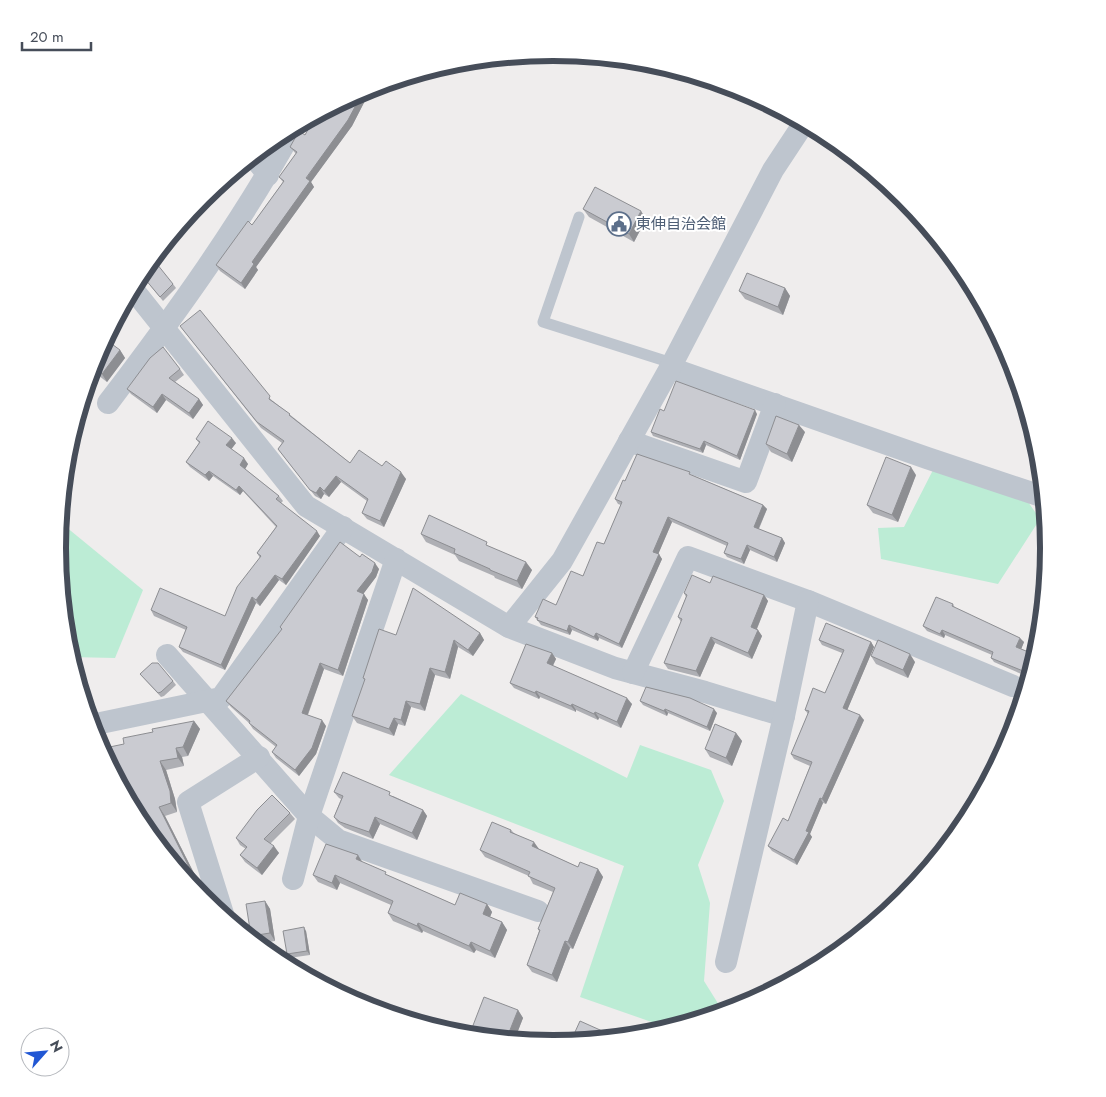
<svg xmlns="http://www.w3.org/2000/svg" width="1106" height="1097" font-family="Jost,'Noto Sans JP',sans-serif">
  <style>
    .green { fill: #bcecd5 }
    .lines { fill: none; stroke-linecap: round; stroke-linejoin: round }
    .lane { stroke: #bec5ce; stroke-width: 11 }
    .street { stroke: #bec5ce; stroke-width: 22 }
    .wall { fill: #aeafb4 }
    .shaded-wall { fill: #8d8e92 }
    .building { fill: #cacbd1; stroke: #8d8e92 }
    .labels { text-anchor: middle; stroke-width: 4; stroke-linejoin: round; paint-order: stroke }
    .service-label { font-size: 15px; fill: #4e5e75; stroke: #fff; text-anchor: start }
    .rim { fill: none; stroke: #464d59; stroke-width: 6 }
  </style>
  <rect width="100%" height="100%" fill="#efeded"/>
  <g class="green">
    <path d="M933 470 1026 499 1040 519 998 584 881 559 878 528 904 527Z"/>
    <path d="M60 522 143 590 115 658 70 657 66 645 57 548Z"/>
    <path d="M461 694 627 778 640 745 711 770 724 801 698 865 710 903 704 981 724 1013 663 1031V1026L580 997 624 866 389 775Z"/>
  </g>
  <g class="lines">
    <path class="lane" d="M579 217 543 322 672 363"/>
    <g class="street">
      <path d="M253 156 268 175"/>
      <path d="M132 288 306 506 509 627 615 668 705 692 784 716"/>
      <path d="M670 368 927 458 1044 497"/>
      <path d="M108 403C175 315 241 224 294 127"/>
      <path d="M629 441 746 482 775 404"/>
      <path d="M509 627 562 561 670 368 773 170 804 123"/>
      <path d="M167 655 309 816 338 840 538 911"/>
      <path d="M633 673 688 557 808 601 1013 686"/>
      <path d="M91 725 221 698 343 527"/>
      <path d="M293 879 309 816 396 559"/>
      <path d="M224 917 188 802 259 757"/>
      <path d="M726 962 784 716 808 601"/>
    </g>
  </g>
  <g class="wall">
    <path d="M379 86 374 93 370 91 352 126 311 182 314 187 256 267 258 270 245 289 220 271 216 265 252 225 283 182 279 177 296 154 290 147 363 90Z"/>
    <path d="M583 209 646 219 634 242 589 217Z"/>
    <path d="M140 273 173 284 176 288 163 301Z"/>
    <path d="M785 288 790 296 783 315 745 299 739 291Z"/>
    <path d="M180 326 350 463 382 466 406 479 384 527 367 519 362 513 367 501 341 482 329 497 324 494 321 499 315 496 278 449 282 443 261 428Z"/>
    <path d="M120 350 125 358 107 382 91 370 95 358Z"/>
    <path d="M180 369 184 375 175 382 199 399 203 405 193 419 166 400 157 413 131 394 127 389Z"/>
    <path d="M664 411 757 414 740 460 706 445 703 453 653 436 651 432Z"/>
    <path d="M805 432 792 462 771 452 766 444Z"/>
    <path d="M196 439 236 443 231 449 248 464 245 469 279 496 283 501 281 503 320 536 286 585 279 580 260 606 256 603 225 670 183 652 179 647 186 630 154 616 151 610 225 616 260 558 257 553 276 527 243 491 240 495 213 476 209 481 190 467 186 462 199 443Z"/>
    <path d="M692 475 763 505 767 509 759 529 782 538 785 543 777 562 750 550 744 564 727 557 724 553 727 546 672 522 658 554 662 559 622 648 599 638 598 641 572 630 570 635 541 625 535 617 556 605 583 576 604 544 621 505 618 504 615 499 625 481Z"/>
    <path d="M916 475 898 522 873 513 867 505Z"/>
    <path d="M421 534 491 547 532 570 522 589 495 578 494 576 459 561 455 555 426 542Z"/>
    <path d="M360 557 379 569 376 577 363 594 368 600 343 676 324 669 308 715 326 726 316 754 299 776 276 758 272 752 276 747 253 729 249 723 231 707 226 701 282 630 280 627Z"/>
    <path d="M710 583 764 595 768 601 757 629 762 636 752 659 715 643 700 677 668 669 664 663 681 622 678 617 686 597 684 593Z"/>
    <path d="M953 604 955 608 1024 642 1021 649 1036 655 1015 727 1011 725 1008 721 1026 676 994 662 991 658 992 655 945 635 944 638 927 631 923 626Z"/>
    <path d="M480 633 484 640 473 656 458 647 450 679 435 675 425 711 411 707 405 726 398 724 394 736 357 723 352 716 365 681 363 678 396 635Z"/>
    <path d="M819 640 871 642 874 647 847 710 864 720 826 804 823 803 810 834 812 837 797 865 772 851 768 846 788 821 810 766 794 759 791 754 808 714 805 710 825 693 842 653 822 645Z"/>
    <path d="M552 653 556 659 553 666 632 704 621 728 599 718 598 720 576 710V712L540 697 539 699 514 688 510 683Z"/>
    <path d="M871 656 915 662 908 678 876 664Z"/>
    <path d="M140 674 173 681 176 685 164 696 161 697Z"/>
    <path d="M640 701 717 713 710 731 668 713 667 716 643 705Z"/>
    <path d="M194 721 200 729 188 756 182 757 184 766 166 770 175 799 177 812 165 816 202 889 206 902 202 899 124 744 153 732Z"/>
    <path d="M736 733 742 741 732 766 710 757 705 749Z"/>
    <path d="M334 792 393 796 423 810 427 816 417 840 380 824 373 839 345 828 338 823 334 817 341 799 339 798Z"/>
    <path d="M290 813 295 819 270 844 279 853 262 875 245 862 240 855 246 849 240 845 236 838Z"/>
    <path d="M511 830 514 833 539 849 578 867 598 869 603 877 573 949 570 948 557 982 532 972 527 965 539 931 538 929 553 892 533 884 529 876 485 857 480 850Z"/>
    <path d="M362 862 389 876 455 905 487 904 492 912 490 917 502 922 507 930 495 958 476 950 474 953 423 931 422 933 393 921 388 913 391 905 340 883 337 890 318 882 313 875Z"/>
    <path d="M265 901 270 909 275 941 257 944 251 936Z"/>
    <path d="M306 931 310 955 289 958 287 954Z"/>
    <path d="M518 1010 523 1018 514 1041 482 1038 478 1036 472 1028Z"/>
  </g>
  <g class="shaded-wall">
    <path d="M379 86 374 93 371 88Z"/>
    <path d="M369 89 370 91 352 126 311 182 314 187 256 267 258 270 245 289 241 283 252 262 364 90Z"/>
    <path d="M641 211 646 219 634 242 629 234Z"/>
    <path d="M785 288 790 296 783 315 778 307Z"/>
    <path d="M120 350 125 358 107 382 102 374Z"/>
    <path d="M162 394 166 400 157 413 153 407Z"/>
    <path d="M199 399 203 405 193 419 189 413Z"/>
    <path d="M755 410 757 414 740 460 737 456Z"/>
    <path d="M799 425 805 432 792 462 787 454Z"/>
    <path d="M232 438 236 443 230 451 226 445Z"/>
    <path d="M704 441 706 445 703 453 700 449Z"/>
    <path d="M244 458 248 464 244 471 240 465Z"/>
    <path d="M911 467 916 475 898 522 892 515Z"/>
    <path d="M209 471 213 476 209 481 205 475Z"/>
    <path d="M401 472 406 479 384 527 380 521Z"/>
    <path d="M336 476 341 482 329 497 324 491Z"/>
    <path d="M239 486 243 491 240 495 236 490Z"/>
    <path d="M320 487 324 494 321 499 316 493Z"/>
    <path d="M763 505 767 509 757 532 754 527Z"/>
    <path d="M668 517 672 522 657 557 653 552Z"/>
    <path d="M317 531 320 536 286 585 282 579Z"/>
    <path d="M782 538 785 543 777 562 774 557Z"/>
    <path d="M747 545 750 550 744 564 741 559Z"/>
    <path d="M659 554 662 559 622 648 619 644Z"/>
    <path d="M526 562 532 570 522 589 517 581Z"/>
    <path d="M375 563 379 569 376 577 361 597 357 591Z"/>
    <path d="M275 575 279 580 260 606 256 600Z"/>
    <path d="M364 594 368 600 343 676 338 670Z"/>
    <path d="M764 595 768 601 755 633 751 627Z"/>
    <path d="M252 597 256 603 225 670 221 665Z"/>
    <path d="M569 625 572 630 570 635 567 631Z"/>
    <path d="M758 630 762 636 752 659 748 653Z"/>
    <path d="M942 630 945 635 944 638 940 634Z"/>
    <path d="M480 633 484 640 473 656 468 650Z"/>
    <path d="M596 633 599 638 598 641 594 637Z"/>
    <path d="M711 637 715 643 700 677 696 671Z"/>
    <path d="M1020 638 1024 642 1020 652 1016 647Z"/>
    <path d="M454 640 458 647 450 679 445 672Z"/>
    <path d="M871 642 874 647 846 713 843 708Z"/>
    <path d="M552 653 556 659 551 669 547 663Z"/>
    <path d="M910 654 915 662 908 678 903 670Z"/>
    <path d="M320 663 324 669 306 719 302 713Z"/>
    <path d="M430 668 435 675 425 711 420 704Z"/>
    <path d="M536 691 540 697 539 699 535 693Z"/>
    <path d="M627 698 632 704 621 728 617 722Z"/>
    <path d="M406 701 411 707 405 726 401 720Z"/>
    <path d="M572 704 576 710V712L571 706Z"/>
    <path d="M665 709 668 713 667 716 664 711Z"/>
    <path d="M714 709 717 713 710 731 707 727Z"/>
    <path d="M595 712 599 718 598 720 594 714Z"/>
    <path d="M860 715 864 720 826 804 822 799Z"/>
    <path d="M394 718 398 724 394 736 389 729Z"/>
    <path d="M322 720 326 726 316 754 299 776 295 770Z"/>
    <path d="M194 721 200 729 188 756 183 747Z"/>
    <path d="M736 733 742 741 732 766 726 758Z"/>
    <path d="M176 748 182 757 184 766 178 758Z"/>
    <path d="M160 761 166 770 175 799 177 812 171 803Z"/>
    <path d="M820 798 823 803 810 834 812 837 797 865 794 860Z"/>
    <path d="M159 807 165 816 202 889 206 902 201 898Z"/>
    <path d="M423 810 427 816 417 840 412 833Z"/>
    <path d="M375 817 380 824 373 839 369 832Z"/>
    <path d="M534 842 539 849 532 846Z"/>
    <path d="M274 846 279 853 262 875 257 868Z"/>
    <path d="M358 855 363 863 356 859Z"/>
    <path d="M598 869 603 877 573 949 568 942Z"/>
    <path d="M335 875 340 883 337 890 332 883Z"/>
    <path d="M265 901 270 909 275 941 270 933Z"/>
    <path d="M487 904 492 912 488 922 483 914Z"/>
    <path d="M502 922 507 930 495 958 490 951Z"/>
    <path d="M418 923 423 931 422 933 417 926Z"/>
    <path d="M304 927 306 931 310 955 307 951Z"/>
    <path d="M565 941 570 948 557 982 552 975Z"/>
    <path d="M471 942 476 950 474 953 469 946Z"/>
    <path d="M518 1010 523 1018 514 1041 506 1040Z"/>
  </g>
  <g class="building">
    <path d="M364 90 348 120 306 178 310 181 252 262 254 264 241 283 216 265 248 221 252 225 284 181 279 177 297 152 290 147 299 131 305 135 316 115Z"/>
    <path d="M595 187 641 211 629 234 583 209Z"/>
    <path d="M153 259 173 284 160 297 140 273Z"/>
    <path d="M747 273 785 288 778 307 739 291Z"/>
    <path d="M200 310 270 396 269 399 290 414 289 415 350 463 359 450 382 466 386 461 401 472 380 521 362 513 368 499 336 476 324 491 320 487 316 493 310 490 278 449 284 441 257 422 180 326Z"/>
    <path d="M105 339 120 350 102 374 92 367 95 358Z"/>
    <path d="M163 347 180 369 169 378 199 399 189 413 162 394 153 407 127 389 150 358Z"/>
    <path d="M676 381 755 410 737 456 704 441 700 449 651 432 660 409 664 411Z"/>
    <path d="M776 416 799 425 787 454 766 444Z"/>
    <path d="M208 421 232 438 226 445 244 458 240 465 279 496 276 499 317 531 282 579 275 575 256 600 252 597 221 665 179 647 187 627 151 610 160 588 225 616 237 587 261 556 257 553 277 526 239 486 236 490 209 471 205 475 186 462 200 442 196 439Z"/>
    <path d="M637 454 690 472 689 474 763 505 754 527 782 538 774 557 747 545 741 559 724 553 728 543 668 517 653 552 659 554 619 644 596 633 594 637 569 625 567 631 537 620 538 618 535 617 543 599 556 605 571 571 583 576 597 542 604 544 622 502 615 499 623 480 625 481Z"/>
    <path d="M886 457 911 467 892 515 867 505Z"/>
    <path d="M429 515 487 542 486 545 526 562 517 581 490 570V569L454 553 455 549 421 534Z"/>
    <path d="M340 542 360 557 362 554 375 563 372 572 357 591 364 594 338 670 320 663 302 713 322 720 312 748 295 770 272 752 277 745 249 723 250 721 226 701 282 629 280 627Z"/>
    <path d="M692 575 710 583 713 576 764 595 751 627 758 630 748 653 711 637 696 671 664 663 682 619 678 617 687 595 684 593Z"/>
    <path d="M413 588 480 633 468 650 454 640 445 672 430 668 420 704 406 701 401 720 394 718 389 729 352 716 365 679 363 678 379 629 396 635Z"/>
    <path d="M936 597 953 604 952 606 1020 638 1016 647 1036 655 1016 724 1008 721 1028 673 991 658 993 652 942 630 940 634 923 626Z"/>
    <path d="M826 623 871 642 843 708 860 715 822 799 820 798 806 831 809 832 794 860 768 846 783 818 788 821 812 762 791 754 809 711 805 710 813 688 825 693 844 650 819 640Z"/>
    <path d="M878 640 910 654 903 670 871 656Z"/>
    <path d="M526 644 552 653 547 663 627 698 617 722 595 712 594 714 572 704 571 706 536 691 535 693 510 683Z"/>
    <path d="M152 663H158L173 681 161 692 158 693 140 674Z"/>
    <path d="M646 687 690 698 714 709 707 727 665 709 664 711 640 701Z"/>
    <path d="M194 721 183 747 176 748 178 758 160 761 170 791 171 803 159 807 196 881 201 898 140 824 100 749 124 744 123 738 153 732 152 729Z"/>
    <path d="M715 724 736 733 726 758 705 749Z"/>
    <path d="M343 772 390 792 389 795 423 810 412 833 375 817 369 832 340 822 334 817 343 796 334 792Z"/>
    <path d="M272 795 290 813 264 839 274 846 257 868 240 855 247 847 236 838 257 810Z"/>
    <path d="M492 822 511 830 510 832 534 842 532 846 578 867 580 862 598 869 568 942 565 941 552 975 527 965 540 930 538 929 555 888 528 876 530 872 480 850Z"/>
    <path d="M326 844 358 855 356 859 386 872 385 874 455 905 460 893 487 904 483 914 502 922 490 951 471 942 469 946 418 923 417 926 388 913 393 901 335 875 332 883 313 875Z"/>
    <path d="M265 901 270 933 251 936 246 904Z"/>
    <path d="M304 927 307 951 287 954 283 931Z"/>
    <path d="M484 997 518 1010 506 1040 501 1039 472 1028Z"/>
    <path d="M580 1021 618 1038 570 1043Z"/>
  </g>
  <defs>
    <g id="civic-ring" transform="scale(1.25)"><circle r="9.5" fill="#fff" stroke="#5c6f8a" stroke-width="1.5"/><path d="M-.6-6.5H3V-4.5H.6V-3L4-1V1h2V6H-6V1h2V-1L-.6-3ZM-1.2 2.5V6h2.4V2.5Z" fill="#5c6f8a"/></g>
  </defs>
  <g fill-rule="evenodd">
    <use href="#civic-ring" x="619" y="224"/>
  </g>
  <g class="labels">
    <g class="service-label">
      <text x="636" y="229">東伸自治会館</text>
    </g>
  </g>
  <path d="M0 0H1106V1097H0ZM66 548a487 487 0 1 1 974 0a487 487 0 1 1-974 0Z" fill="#fff" fill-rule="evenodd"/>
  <path class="rim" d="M66 548a487 487 0 1 1 974 0a487 487 0 1 1-974 0Z"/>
  <g transform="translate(45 1052) rotate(63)"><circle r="24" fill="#ffffff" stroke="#b5b8bd"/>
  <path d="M0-4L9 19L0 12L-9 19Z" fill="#2157d4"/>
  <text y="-8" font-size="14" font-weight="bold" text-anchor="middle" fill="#464d59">N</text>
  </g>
  <path d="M22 42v8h69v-8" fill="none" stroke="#464d59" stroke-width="2.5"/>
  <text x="30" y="42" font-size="15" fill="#464d59" stroke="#ffffff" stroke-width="4" paint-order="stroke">20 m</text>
</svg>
